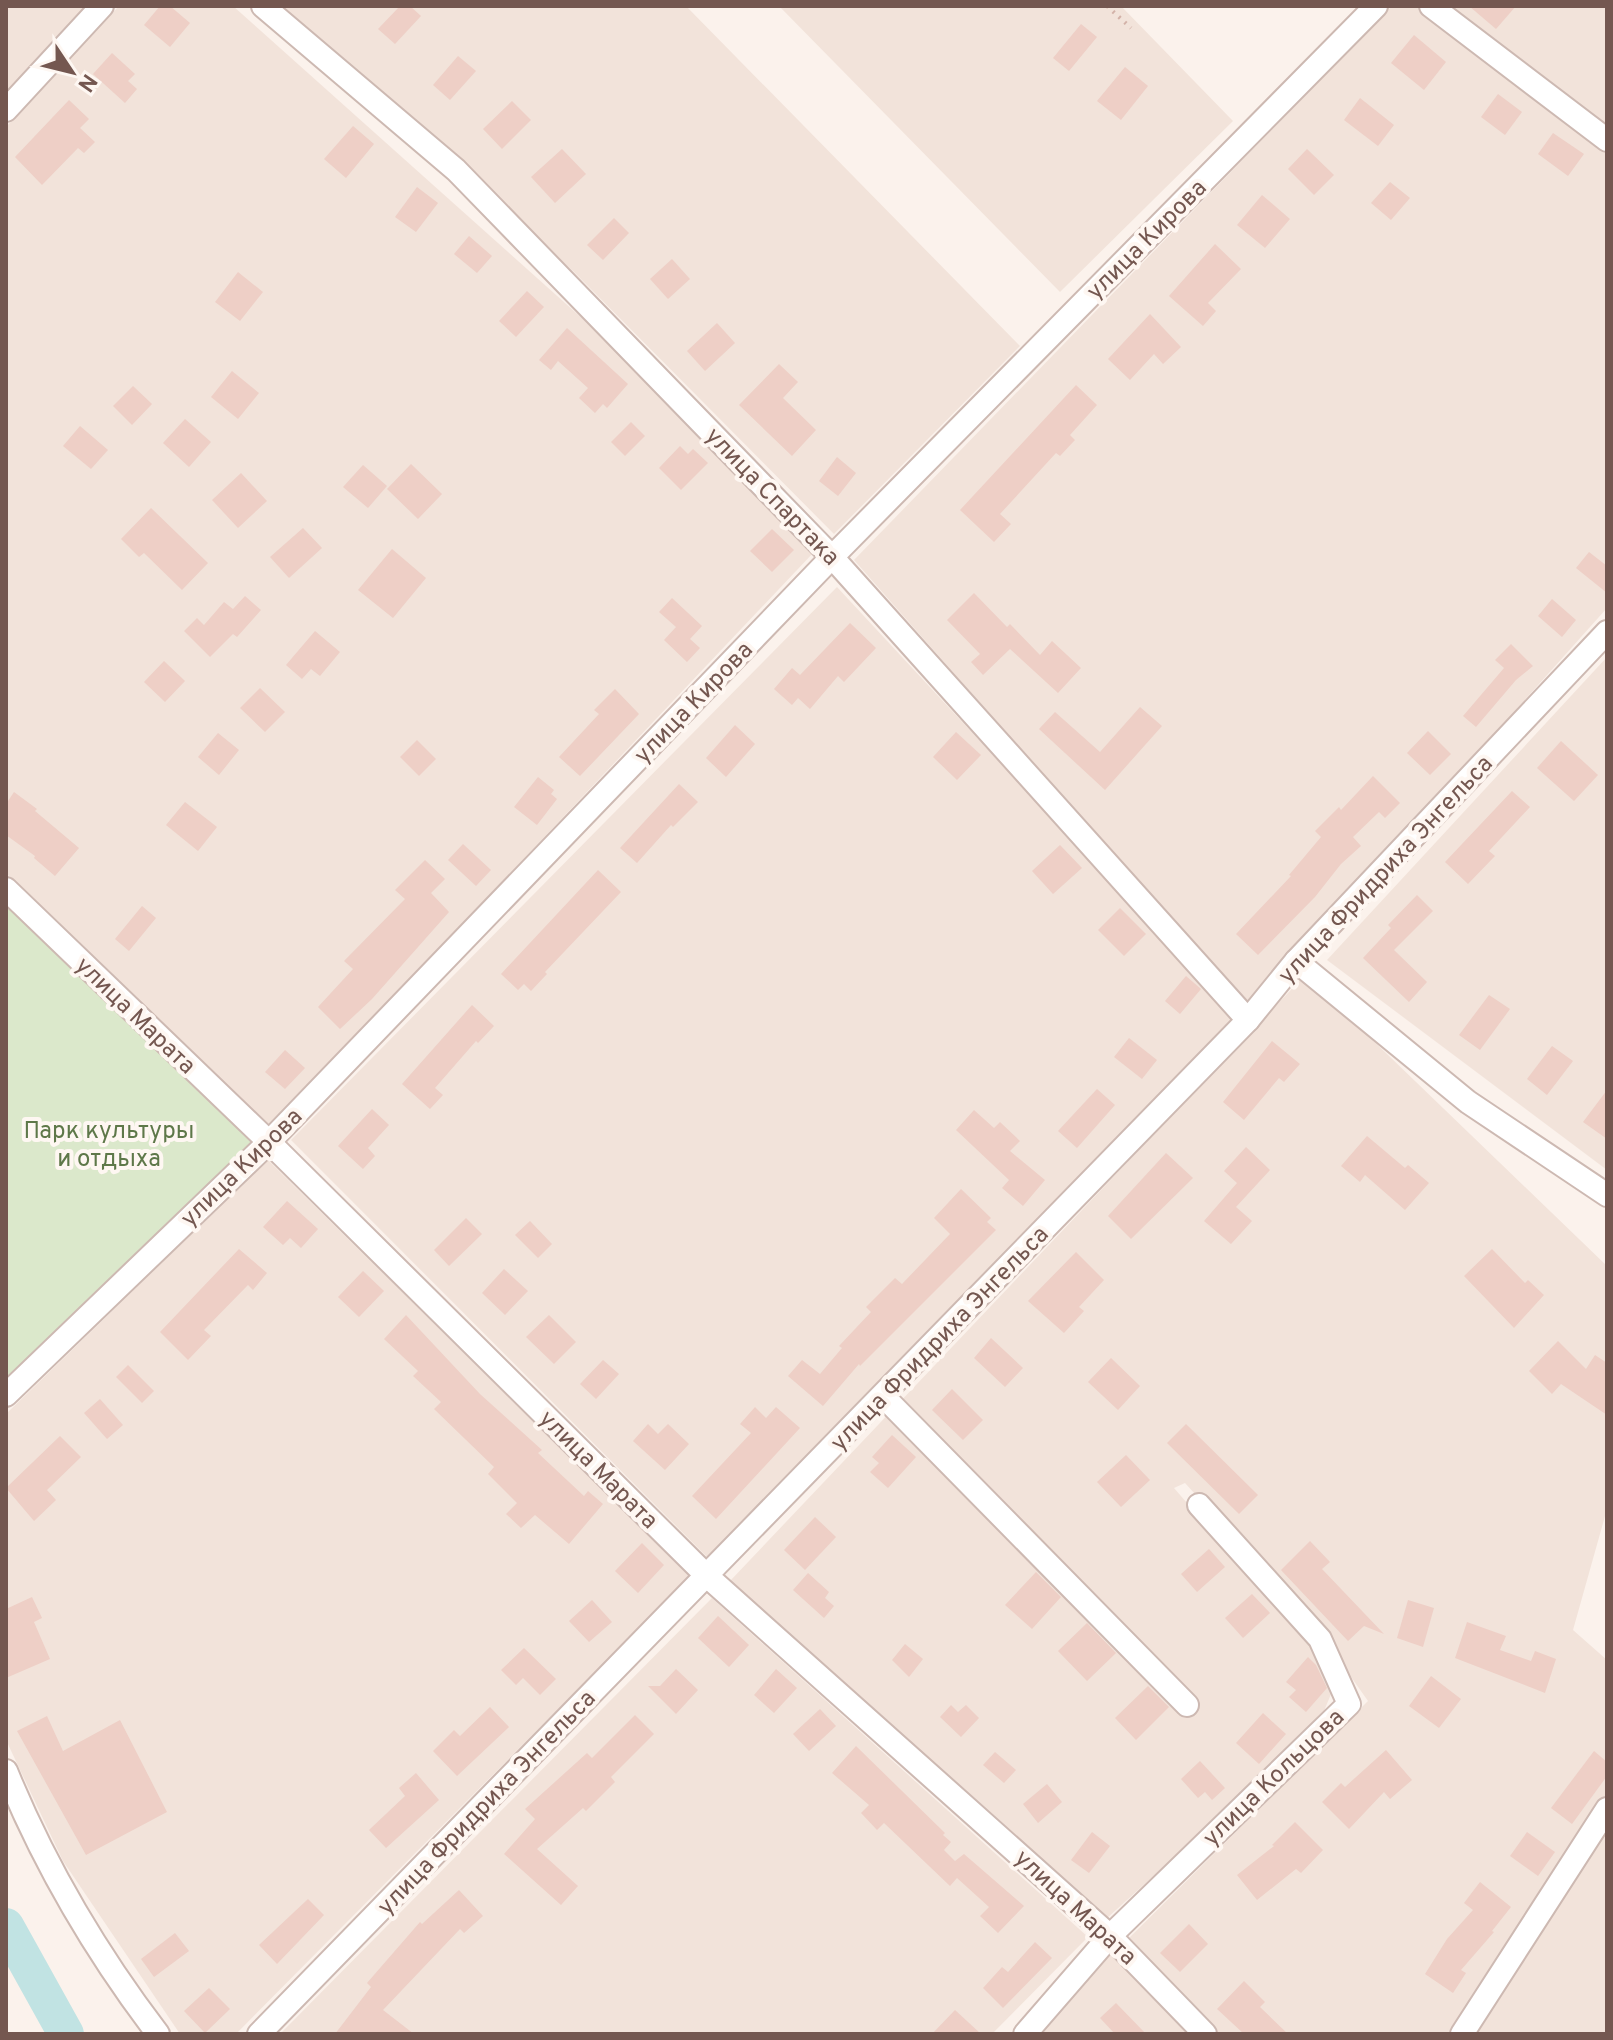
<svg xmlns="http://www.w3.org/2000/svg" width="1613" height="2040" font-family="Overpass,sans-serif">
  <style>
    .residential { fill: #f2e3da }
    .green { fill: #dbe8cb }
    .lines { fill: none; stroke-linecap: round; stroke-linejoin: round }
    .river { stroke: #c1e3e3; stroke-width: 36 }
    .building { fill: #eecfc6 }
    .minor-casing { stroke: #cdb9b2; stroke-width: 26 }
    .path { stroke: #d3b2a8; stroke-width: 4; stroke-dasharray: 2 6; stroke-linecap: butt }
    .minor { stroke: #fff; stroke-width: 22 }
    .labels { text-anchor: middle; stroke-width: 8; stroke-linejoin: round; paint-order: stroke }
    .street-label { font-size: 24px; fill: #745750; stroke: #fef7f2 }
    .park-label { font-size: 24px; fill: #5e7849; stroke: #fef7f2 }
  </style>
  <rect width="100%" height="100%" fill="#fbf2ec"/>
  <g class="residential">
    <path d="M6 6H89L6 95Z"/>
    <path d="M119 6H233L669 396 814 552 270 1127 6 873V127Z"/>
    <path d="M275 6H686L1020 346 834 534 573 271Z"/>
    <path d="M779 6H1121L1233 121 1060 292Z"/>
    <path d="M1392 6H1416L1607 148V608L1249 1008 854 560Z"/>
    <path d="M1446 6H1607V130Z"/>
    <path d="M837 587 1239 1020 708 1558 291 1140Z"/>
    <path d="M1607 657V1170L1327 960Z"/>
    <path d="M1305 975 1607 1266V1509L1573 1630 1607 1660V1801L1455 2034H1214L1125 1942 1368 1701 1316 1627 1185 1483 1174 1488 1338 1677 1317 1728 1106 1919 730 1581Z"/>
    <path d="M268 1160 690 1576 236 2034H180L63 1861 6 1740V1414Z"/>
    <path d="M712 1598 1088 1937 992 2034H280Z"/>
    <path d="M1607 1831V2034H1472Z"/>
    <path d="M1109 1951 1191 2034H1025Z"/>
  </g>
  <path class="green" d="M6 906 261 1142 6 1379Z"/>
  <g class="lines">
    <path class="river" d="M6 1926 66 2034"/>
  </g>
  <g class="building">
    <path d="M160 6H170L190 23 170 47 144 25Z"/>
    <path d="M400 6H410L421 16 395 44 378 29Z"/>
    <path d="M1469 6H1516L1496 29Z"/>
    <path d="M1081 24 1097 37 1069 71 1053 58Z"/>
    <path d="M1414 35 1446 62 1424 90 1391 63Z"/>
    <path d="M112 53 135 74 128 81 137 89 125 103 93 74Z"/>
    <path d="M458 56 476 71 450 100 433 85Z"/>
    <path d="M1125 67 1148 86 1121 120 1097 101Z"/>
    <path d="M1498 94 1522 112 1505 135 1481 117Z"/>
    <path d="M1360 98 1394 125 1378 146 1344 120Z"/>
    <path d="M69 100 89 119 80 128 95 142 84 153 78 148 42 185 15 157Z"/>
    <path d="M512 101 531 120 502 149 483 129Z"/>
    <path d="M353 126 374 144 346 178 324 159Z"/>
    <path d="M1553 133 1584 154 1568 176 1538 154Z"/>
    <path d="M562 149 586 174 555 203 531 177Z"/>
    <path d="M1307 149 1334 175 1314 195 1288 169Z"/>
    <path d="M1390 182 1410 198 1391 220 1371 203Z"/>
    <path d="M417 187 438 203 416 232 395 217Z"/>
    <path d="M1262 195 1290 219 1265 248 1237 225Z"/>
    <path d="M614 218 629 233 603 260 587 245Z"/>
    <path d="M469 236 492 256 477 273 454 254Z"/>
    <path d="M1215 244 1241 269 1208 303 1216 311 1203 326 1169 296Z"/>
    <path d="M672 259 690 279 668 299 650 279Z"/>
    <path d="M238 272 263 292 240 321 215 302Z"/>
    <path d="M527 291 544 307 516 337 499 321Z"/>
    <path d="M1150 314 1181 347 1163 364 1154 354 1130 380 1108 359Z"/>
    <path d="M717 323 735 343 705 371 687 351Z"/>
    <path d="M567 328 628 384 607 408 603 404 595 413 579 398 588 388 558 361 551 370 539 360Z"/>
    <path d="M779 364 798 382 783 398 816 430 792 456 739 405Z"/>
    <path d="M232 371 259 393 238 419 211 397Z"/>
    <path d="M1076 385 1097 405 1070 435 1075 440 1060 456 1056 453 1000 514 1011 524 994 542 960 510Z"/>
    <path d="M133 386 152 404 132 425 113 406Z"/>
    <path d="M185 419 211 442 189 467 163 443Z"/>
    <path d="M631 422 645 436 625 456 611 442Z"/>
    <path d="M80 426 108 450 91 469 63 446Z"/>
    <path d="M680 446 688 454 693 449 708 463 681 490 659 468Z"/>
    <path d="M837 457 856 473 838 496 819 481Z"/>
    <path d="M411 464 442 494 418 519 387 489Z"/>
    <path d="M363 465 387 486 368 508 343 487Z"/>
    <path d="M241 473 267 501 238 528 212 500Z"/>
    <path d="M151 508 208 563 182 590 144 553 139 557 121 539Z"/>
    <path d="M303 528 322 548 289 578 270 557Z"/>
    <path d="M772 529 794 550 772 572 750 551Z"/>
    <path d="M392 549 426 578 393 618 358 590Z"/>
    <path d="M1589 552 1607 566V593L1576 568Z"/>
    <path d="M974 593 1007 627 1010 624 1040 655 1052 641 1081 668 1058 693 1010 649 983 675 971 662 980 654 947 620Z"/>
    <path d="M245 596 261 610 237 637 233 634 210 657 184 631 197 618 204 625 224 602 233 609Z"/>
    <path d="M672 598 702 626 690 639 700 648 687 662 664 640 676 627 659 612Z"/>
    <path d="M1552 599 1576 620 1562 637 1538 616Z"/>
    <path d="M850 623 876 648 844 682 838 676 810 709 798 698 792 705 774 689 792 668 800 675Z"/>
    <path d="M315 631 340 652 320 676 311 669 302 679 286 665Z"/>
    <path d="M1511 644 1533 666 1516 680 1476 727 1463 716 1504 668 1495 660Z"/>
    <path d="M164 661 185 681 165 702 144 682Z"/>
    <path d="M260 688 285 712 265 732 240 708Z"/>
    <path d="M615 689 639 714 580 776 559 757 599 714 594 710Z"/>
    <path d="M1140 707 1162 726 1105 790 1039 729 1055 712 1100 752Z"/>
    <path d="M735 725 755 744 726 777 706 758Z"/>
    <path d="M1428 731 1451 754 1430 775 1407 753Z"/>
    <path d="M956 732 981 755 957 780 933 757Z"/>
    <path d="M218 733 239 750 219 775 198 757Z"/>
    <path d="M417 740 436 759 419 776 400 757Z"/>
    <path d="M1561 741 1598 775 1574 801 1537 768Z"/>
    <path d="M1373 776 1400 803 1385 818 1379 812 1353 837 1361 846 1341 864 1315 897 1258 955 1236 934 1291 876 1289 875 1321 837 1315 831 1339 807 1341 810Z"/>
    <path d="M538 777 554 790 551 794 557 799 537 825 514 807Z"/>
    <path d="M679 784 698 802 673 827 671 825 637 863 620 848Z"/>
    <path d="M1512 791 1530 807 1489 851 1495 856 1468 884 1445 862Z"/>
    <path d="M14 792 37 809 35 811 79 848 55 876 34 858 35 856 6 835V804Z"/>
    <path d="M185 802 217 827 198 851 166 825Z"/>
    <path d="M463 844 491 870 476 886 448 860Z"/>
    <path d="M1060 845 1082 868 1053 894 1032 871Z"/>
    <path d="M425 860 445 879 431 893 449 912 372 999 340 1029 318 1007 353 969 344 961 405 899 395 890Z"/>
    <path d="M598 870 621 892 545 972 547 974 531 991 524 984 518 990 501 974Z"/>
    <path d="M1417 895 1433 911 1394 950 1427 982 1409 1002 1363 958 1391 928 1388 925Z"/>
    <path d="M142 906 156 918 129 951 115 939Z"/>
    <path d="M1120 908 1146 934 1124 956 1098 930Z"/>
    <path d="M1186 976 1201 989 1180 1014 1165 1001Z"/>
    <path d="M1489 995 1510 1009 1480 1050 1459 1035Z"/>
    <path d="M472 1005 494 1026 478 1043 476 1041 435 1088 443 1095 430 1109 402 1084Z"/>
    <path d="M1129 1038 1157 1060 1142 1079 1114 1057Z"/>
    <path d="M1272 1041 1300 1064 1284 1082 1279 1078 1244 1120 1223 1102Z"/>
    <path d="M1552 1046 1573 1061 1547 1095 1527 1079Z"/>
    <path d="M285 1050 305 1068 285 1089 265 1072Z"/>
    <path d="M1097 1089 1115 1105 1077 1148 1058 1131Z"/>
    <path d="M1607 1090V1139L1583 1122Z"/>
    <path d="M372 1109 389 1125 368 1148 375 1156 363 1169 338 1146Z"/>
    <path d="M974 1110 994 1128 1000 1122 1020 1141 1010 1151 1045 1180 1023 1206 1002 1188 1009 1180 956 1130Z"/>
    <path d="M1367 1136 1405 1168 1408 1165 1429 1183 1405 1210 1365 1175 1360 1182 1341 1166Z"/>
    <path d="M1246 1147 1270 1170 1236 1207 1252 1221 1231 1244 1204 1221 1237 1183 1224 1171Z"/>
    <path d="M1166 1153 1193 1178 1131 1239 1108 1216Z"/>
    <path d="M961 1189 991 1218 987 1222 996 1230 860 1366 859 1364 823 1406 788 1376 802 1360 820 1374 842 1348 839 1346 871 1312 866 1307 895 1278 902 1284 950 1234 934 1218Z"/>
    <path d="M287 1201 318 1229 301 1248 290 1238 283 1245 263 1227Z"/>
    <path d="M466 1218 482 1234 449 1266 434 1250Z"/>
    <path d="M530 1221 552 1244 538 1258 515 1235Z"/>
    <path d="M239 1249 267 1273 253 1290 248 1285 204 1330 211 1336 188 1360 160 1332Z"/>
    <path d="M1492 1249 1525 1283 1528 1280 1544 1295 1514 1328 1464 1276Z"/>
    <path d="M1076 1252 1104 1280 1079 1307 1084 1311 1064 1333 1028 1301Z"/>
    <path d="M504 1269 528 1291 505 1315 482 1293Z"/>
    <path d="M363 1271 384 1291 359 1317 338 1297Z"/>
    <path d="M406 1315 480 1394 542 1450 538 1453 584 1496 588 1491 603 1504 569 1544 535 1515 521 1528 506 1514 517 1503 488 1474 494 1467 434 1409 441 1402 413 1376 418 1371 384 1339Z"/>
    <path d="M549 1315 576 1342 554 1364 526 1337Z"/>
    <path d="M991 1338 1023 1368 1005 1387 974 1358Z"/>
    <path d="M1558 1341 1586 1369 1595 1355 1607 1363V1415L1561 1384 1552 1394 1529 1371Z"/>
    <path d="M1111 1358 1140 1386 1118 1410 1088 1382Z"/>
    <path d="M603 1360 619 1374 596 1399 580 1384Z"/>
    <path d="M128 1365 154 1391 142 1403 116 1377Z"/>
    <path d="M952 1389 983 1420 963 1440 932 1410Z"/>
    <path d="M100 1399 123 1425 107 1439 84 1413Z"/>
    <path d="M755 1407 766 1418 776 1407 800 1428 716 1519 692 1496 751 1433 740 1424Z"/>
    <path d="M648 1424 658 1434 668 1424 689 1444 665 1470 633 1441Z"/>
    <path d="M1186 1424 1258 1495 1239 1514 1167 1443Z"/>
    <path d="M892 1435 916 1457 888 1488 870 1472 879 1463 872 1457Z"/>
    <path d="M60 1436 81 1457 47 1490 56 1500 34 1521 6 1488Z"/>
    <path d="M1126 1455 1150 1480 1121 1507 1097 1482Z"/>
    <path d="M815 1517 836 1537 805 1570 784 1550Z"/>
    <path d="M1310 1541 1330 1562 1322 1569 1384 1634 1364 1626 1348 1641 1281 1570Z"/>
    <path d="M642 1543 664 1565 638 1593 615 1571Z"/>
    <path d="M1209 1549 1225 1567 1197 1592 1181 1574Z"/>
    <path d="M1036 1572 1061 1597 1032 1629 1005 1605Z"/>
    <path d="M808 1573 829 1592 825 1598 834 1606 824 1618 793 1590Z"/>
    <path d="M1252 1594 1270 1613 1243 1638 1225 1618Z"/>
    <path d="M32 1597 42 1618 34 1622 50 1659 6 1678V1609Z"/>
    <path d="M592 1600 612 1622 589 1642 569 1621Z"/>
    <path d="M1408 1600 1434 1608 1423 1647 1397 1638Z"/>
    <path d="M718 1616 749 1645 729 1667 698 1638Z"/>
    <path d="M1467 1622 1506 1636 1500 1650 1531 1661 1535 1651 1556 1659 1545 1693 1455 1658Z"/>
    <path d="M1087 1623 1116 1653 1087 1681 1058 1651Z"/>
    <path d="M905 1644 923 1659 909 1677 892 1660Z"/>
    <path d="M524 1648 556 1679 540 1695 523 1678 516 1685 501 1670Z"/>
    <path d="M1308 1657 1316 1665 1327 1688 1306 1712 1289 1697 1296 1690 1286 1682Z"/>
    <path d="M676 1669 698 1690 676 1714 648 1686H660Z"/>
    <path d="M776 1669 797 1688 774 1713 754 1695Z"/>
    <path d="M1431 1676 1461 1699 1439 1728 1409 1706Z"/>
    <path d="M1148 1686 1169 1707 1136 1740 1115 1718Z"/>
    <path d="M951 1705 958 1712 966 1705 979 1718 961 1737 940 1717Z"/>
    <path d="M490 1707 509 1727 457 1776 433 1751 454 1730 460 1736Z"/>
    <path d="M820 1709 836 1726 809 1751 793 1734Z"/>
    <path d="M1263 1713 1286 1734 1259 1764 1236 1743Z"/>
    <path d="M635 1715 654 1734 611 1777 615 1782 586 1811 583 1808 537 1849 578 1886 561 1905 504 1854 535 1819 525 1809 587 1753 592 1758Z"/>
    <path d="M47 1716 63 1751 120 1720 167 1812 86 1855 17 1731Z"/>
    <path d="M856 1746 945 1833 943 1835 951 1842 944 1850 955 1861 964 1854 1024 1906 998 1933 980 1916 989 1907 957 1878 950 1886 884 1823 877 1830 861 1813 869 1805 832 1773Z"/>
    <path d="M1386 1750 1412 1780 1390 1799 1384 1792 1349 1829 1322 1802 1341 1783 1345 1787Z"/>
    <path d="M1594 1751 1607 1762V1776L1572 1824 1551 1808Z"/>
    <path d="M995 1752 1016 1770 1004 1783 983 1765Z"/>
    <path d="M1200 1761 1225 1788 1212 1800 1205 1792 1198 1798 1181 1779Z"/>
    <path d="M416 1773 439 1800 386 1848 369 1830 405 1796 399 1788Z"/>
    <path d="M1047 1784 1062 1802 1038 1823 1023 1804Z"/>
    <path d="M1295 1822 1323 1850 1301 1873 1296 1869 1257 1900 1237 1875 1274 1846 1272 1845Z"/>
    <path d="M1092 1832 1110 1846 1089 1873 1071 1860Z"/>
    <path d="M1527 1832 1555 1852 1538 1876 1510 1856Z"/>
    <path d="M1480 1882 1511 1907 1492 1931 1494 1932 1461 1970 1466 1973 1453 1993 1425 1974 1447 1939 1473 1910 1464 1903Z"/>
    <path d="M459 1890 483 1916 464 1933 460 1929 383 2010 414 2034H335L371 1987 367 1983 420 1922 422 1924Z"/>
    <path d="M308 1899 324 1915 277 1964 259 1945Z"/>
    <path d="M1189 1924 1208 1944 1180 1972 1160 1953Z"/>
    <path d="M175 1933 189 1951 154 1977 141 1959Z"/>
    <path d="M1035 1942 1052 1958 1003 2008 983 1988 1002 1967 1008 1972Z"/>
    <path d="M1244 1981 1265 2002 1260 2007 1288 2034H1244L1217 2009Z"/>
    <path d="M209 1988 230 2009 205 2033 184 2011Z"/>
    <path d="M1116 2003 1146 2034H1115L1100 2018Z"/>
    <path d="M955 2010 981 2034H932Z"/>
  </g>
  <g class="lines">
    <g class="minor-casing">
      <g id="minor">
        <path d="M263 6 456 170 832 557 1248 1020"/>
        <path d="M1431 6 1607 140"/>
        <path d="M6 110 102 6"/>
        <path d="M6 889 269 1142 707 1576 1110 1936 1205 2034"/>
        <path d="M1296 961 1468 1102 1607 1195"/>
        <path d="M6 1395 269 1142 832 557 1376 6"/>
        <path d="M883 1396 1187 1705"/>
        <path d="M6 1771C44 1864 97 1954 158 2034"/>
        <path d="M259 2034 1248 1020 1296 961 1607 632"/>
        <path d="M1025 2034 1110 1936 1349 1704 1320 1639 1199 1505"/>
        <path d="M1462 2034 1607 1809"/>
      </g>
    </g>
    <path class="path" d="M1107 6 1131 28"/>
    <use href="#minor" class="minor"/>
  </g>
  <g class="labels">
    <g class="street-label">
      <text transform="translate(1146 239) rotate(-45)" y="8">улица Кирова</text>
      <text transform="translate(773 496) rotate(46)" y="8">улица Спартака</text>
      <text transform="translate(693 702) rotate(-46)" y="8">улица Кирова</text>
      <text transform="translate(1385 869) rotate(-47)" y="8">улица Фридриха Энгельса</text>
      <text transform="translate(136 1015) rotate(44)" y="8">улица Марата</text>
      <text transform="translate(241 1167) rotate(-44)" y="8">улица Кирова</text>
      <text transform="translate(939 1338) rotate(-46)" y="8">улица Фридриха Энгельса</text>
      <text transform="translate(599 1469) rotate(45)" y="8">улица Марата</text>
      <text transform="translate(1273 1777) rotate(-44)" y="8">улица Кольцова</text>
      <text transform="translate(486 1802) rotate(-46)" y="8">улица Фридриха Энгельса</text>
      <text transform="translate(1076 1907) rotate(43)" y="8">улица Марата</text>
    </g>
    <g class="park-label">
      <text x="109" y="1138">Парк культуры<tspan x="109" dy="28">и отдыха</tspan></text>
    </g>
  </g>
  <rect width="1613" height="2040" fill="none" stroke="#745750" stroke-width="16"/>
  <g transform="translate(72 72) rotate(125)" stroke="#fef7f2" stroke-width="6" paint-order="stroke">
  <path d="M0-6L14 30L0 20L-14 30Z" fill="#745750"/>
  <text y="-12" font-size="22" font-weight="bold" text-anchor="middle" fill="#745750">N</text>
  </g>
</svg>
